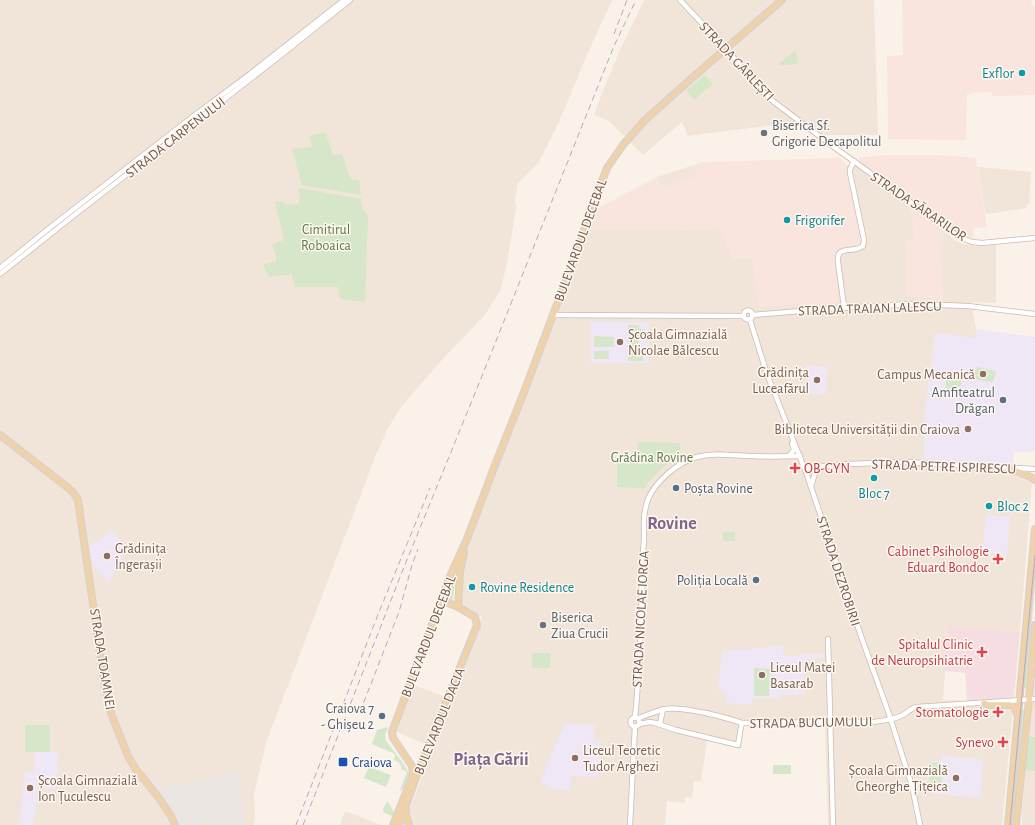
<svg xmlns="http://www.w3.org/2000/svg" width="1035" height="825" font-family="'Alegreya Sans',sans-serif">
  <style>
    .residential { fill: #f1e4d8 }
    .commercial { fill: #f9e5de }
    .industrial { fill: #ebe6e2 }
    .education { fill: #efe6f6 }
    .medical { fill: #f6dde2 }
    .green { fill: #d6e6c9 }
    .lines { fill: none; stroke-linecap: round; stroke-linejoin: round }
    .minor-casing { stroke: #cbbab0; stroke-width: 6 }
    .major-casing { stroke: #d7d1ce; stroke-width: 8 }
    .minor { stroke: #fff; stroke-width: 4.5 }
    .major { stroke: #f0d2aa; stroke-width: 5.5 }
    .tram { stroke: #b5a8c3; stroke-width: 1 }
    .rail { stroke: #b5a8c3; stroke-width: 1; stroke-dasharray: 6 4; stroke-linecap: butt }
    .culture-dot { fill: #0f9aa8; stroke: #fdf7ef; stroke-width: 1.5 }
    .worship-dot { fill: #6b7280; stroke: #fdf7ef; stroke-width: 1.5 }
    .education-dot { fill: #8d6e63; stroke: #fdf7ef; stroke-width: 1.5 }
    .service-dot { fill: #5c6f8a; stroke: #fdf7ef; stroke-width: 1.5 }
    .health-dot { fill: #e0444e; stroke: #fdf7ef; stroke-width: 1.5 }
    .transit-dot { fill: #1a4fb4; stroke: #fdf7ef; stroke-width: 1.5 }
    .labels { text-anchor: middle; stroke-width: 3; stroke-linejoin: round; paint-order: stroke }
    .street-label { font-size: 14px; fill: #715a50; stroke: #fdf7ef }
    .culture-label { font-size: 14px; fill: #0d838f; stroke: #fdf7ef; text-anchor: start }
    .worship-label { font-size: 14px; fill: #5b616d; stroke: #fdf7ef; text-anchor: start }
    .park-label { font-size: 14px; fill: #5c7a4d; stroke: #fdf7ef }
    .education-label { font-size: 14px; fill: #785e54; stroke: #fdf7ef; text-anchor: start }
    .service-label { font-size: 14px; fill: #4e5e75; stroke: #fdf7ef; text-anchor: end }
    .health-label { font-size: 14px; fill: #be3a42; stroke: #fdf7ef; text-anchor: end }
    .transit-label { font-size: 14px; fill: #164399; stroke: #fdf7ef; text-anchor: start }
    .district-label { font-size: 18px; font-weight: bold; fill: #7e678c; stroke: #fdf7ef }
  </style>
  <rect width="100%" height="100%" fill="#faf2e9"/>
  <g class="residential">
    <path d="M0 0H612L587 55 559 122 539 162 518 183 515 199 516 208 507 264 500 291 488 310 482 318 440 362 401 407 388 428 374 460 266 743 254 794 255 816 254 825H0Z"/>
    <path d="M644 0H874L878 135H824L804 121 688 136 682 122 643 155 609 121 594 115 602 93 620 50Z"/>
    <path d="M859 162 911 200 914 240 905 241 943 299 939 245 945 232 953 239 963 244 979 246 996 245V303L971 302 976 329V338L935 334 925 411 924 459 1013 464 1032 481 1020 632 948 628 943 700 967 701 1014 697 1002 825H828L825 725 744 726 741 749 707 740 701 782 694 781 692 798 685 797V803L667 801 665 825H404L433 747 394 731 411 684 446 697 482 617 460 605 467 549 554 318 589 230H663L721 229 733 259 751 256 838 302 834 248 860 246 861 239 846 166Z"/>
    <path d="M694 165 697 176 662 188 657 177Z"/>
    <path d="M978 167 1031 172 1029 204 1026 205 1027 208 987 214 985 212Z"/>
    <path d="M1035 679V825H1022V811Z"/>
    <path d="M345 811 381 825H340Z"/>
  </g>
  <g class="commercial">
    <path d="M902 0H1031L1032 4 1035 6V95L992 96V92L971 93V94H967L966 140 888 139 887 56 903 55Z"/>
    <path d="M881 155H941L976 158 987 227 973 228 974 238 960 234 947 225 939 245 943 299 907 297 905 241 914 240 911 200 859 162V158Z"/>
    <path d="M841 158 846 166 861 239 860 247 834 248 838 302 759 307 751 256 733 259 720 229 663 230H589L596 209 657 177 662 188 697 176 694 165 702 162Z"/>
  </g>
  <path class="industrial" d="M240 771 244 825H207V823L196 825H176L153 787 212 779 216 776Z"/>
  <g class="education">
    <path d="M591 321 649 322V363H591Z"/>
    <path d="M976 329 1035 337V447L1034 452H1014L1013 464 924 460 925 411 935 333 975 338Z"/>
    <path d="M807 366 827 367 826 394 806 393Z"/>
    <path d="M986 515 1010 517 1007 556 982 553Z"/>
    <path d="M110 530 128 547 109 583 92 564 89 544 98 542Z"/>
    <path d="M783 646 784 656 824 654V658L804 659 805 695H781L780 698H753L752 705 725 703 726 693H722V690H718L722 651Z"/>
    <path d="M566 724 595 725 594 740 601 741 598 777 571 776 570 790 553 789 540 782 564 726Z"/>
    <path d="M35 752H59L56 789 38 788 37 802 33 825H19L25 772H34Z"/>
    <path d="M942 755 983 760 980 798 932 794 928 761 942 760Z"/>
  </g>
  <path class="medical" d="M948 627 1020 632 1014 697 967 701 965 673 945 671Z"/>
  <g class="green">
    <path d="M796 50 798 64 782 65 779 64Z"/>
    <path d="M705 75 713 84 694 100 686 90Z"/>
    <path d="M325 132 333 155 342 154 350 179 359 180 361 195 302 185 292 149 312 147 309 136Z"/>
    <path d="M299 188 361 199 363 209 368 216 365 302 340 299 338 287H295L292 274 269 277 263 265 277 261 275 252 272 245 284 240 275 202H284L285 205 299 204V198L300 197Z"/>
    <path d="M628 325H639V329H645V338H639V346L643 347V361H628V353H630V346H628Z"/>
    <path d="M594 336 614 337V347H594Z"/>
    <rect x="594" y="351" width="15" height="8"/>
    <path d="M978 367 995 371 996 373 993 382H990L975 379 974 376 976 368Z"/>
    <path d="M948 371 963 373 959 393 945 390Z"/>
    <path d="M638 442 680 443V455C666 464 654 475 644 488L617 487V462H637Z"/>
    <rect x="723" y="532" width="12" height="9"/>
    <path d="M1035 564V586L1026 688H1024Z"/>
    <path d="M453 576 456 577 452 603 444 599Z"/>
    <rect x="532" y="653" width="18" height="15"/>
    <path d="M754 668 770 669 769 696H754Z"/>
    <path d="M1022 709H1024L1014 810H1013Z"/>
    <rect x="25" y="725" width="25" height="27"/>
    <path d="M388 727 385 736 386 741 403 763 409 773V775L404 787 401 791 400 790 407 772 401 769C402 764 398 762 394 760L395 755 393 753 372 744 377 730Z"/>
    <path d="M1029 736 1035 737V771L1025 770Z"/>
    <path d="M939 762 942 782 930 784 928 763Z"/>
    <rect x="773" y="765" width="18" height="9"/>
    <path d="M369 767 391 775 386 787 364 778Z"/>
    <path d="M387 802H388L395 814 394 817 383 812V809Z"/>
  </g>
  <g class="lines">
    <g class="minor-casing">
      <g id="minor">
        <path d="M680 0 726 49 764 93 774 102 834 147 955 234 962 238 972 242 982 243 1035 238"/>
        <path d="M0 268 52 226 191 118 250 74 344 0"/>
        <path d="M0 274 77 213 280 56 350 0"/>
        <path d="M844 307 838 262C836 244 853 254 863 246L864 240 850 173V169L854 161"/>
        <circle cx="748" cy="315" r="4.5"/>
        <path d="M552 315 744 316"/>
        <path d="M753 315 837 308 914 304 968 306 1035 314"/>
        <path d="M750 320 767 374 807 475 861 636 889 714 912 786 920 825"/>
        <path d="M789 456 794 450 792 443"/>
        <path d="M805 468 849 464 905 462 1035 469"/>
        <path d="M811 486 817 467"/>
        <path d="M828 639 833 825"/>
        <path d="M635 717C640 672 641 626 642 580 642 566 643 552 644 538 644 523 643 514 648 499 656 481 678 462 697 457 715 452 734 456 752 456 768 457 784 456 800 456"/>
        <circle cx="635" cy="722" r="4.5"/>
        <path d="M639 718C647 715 656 711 665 709 679 707 693 711 706 713 718 716 731 719 742 723L874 722C884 720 894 720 903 715 908 712 911 708 917 707L1035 699"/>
        <path d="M639 724 650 722 655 723 676 730 738 745 741 727 742 723"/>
        <path d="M660 724 663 709"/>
        <path d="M630 825 635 726"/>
      </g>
    </g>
    <g class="major-casing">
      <g id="major">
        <path d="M0 435 62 483 73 492 78 500 106 695 112 716 128 756 135 768 159 798 171 816 175 825"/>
        <path d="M1009 468 1031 477 1035 480"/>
        <path d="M458 607 460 572 464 552"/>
        <path d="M984 703 988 705H1011L1014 706 1017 714"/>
        <path d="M406 810V815L409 825"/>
        <path d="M393 825 413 775 412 766 393 738 392 732 441 600 451 574 467 539 495 465 524 392 574 259 595 199 607 168 623 145 645 120 692 78 782 0"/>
        <path d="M399 825 421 764 477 625 475 617 458 607 441 600"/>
        <path d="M1008 825 1035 529"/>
        <path d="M1016 825 1029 700 1035 625"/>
      </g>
    </g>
    <use href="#minor" class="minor"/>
    <use href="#major" class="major"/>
    <path class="tram" d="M1010 825 1035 555"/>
    <g class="rail">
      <path d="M614 34 627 0"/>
      <path d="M360 712 399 612 412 565 418 549"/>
      <path d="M296 825 379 612 430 488"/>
      <path d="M303 825 402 572 480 381 614 46 636 0"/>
    </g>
  </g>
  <g class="culture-dot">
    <circle cx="1022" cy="73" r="4"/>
    <circle cx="787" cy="220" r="4"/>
    <circle cx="874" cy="478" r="4"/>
    <circle cx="989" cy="506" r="4"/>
    <circle cx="472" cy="587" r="4"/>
  </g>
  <g class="worship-dot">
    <circle cx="764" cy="133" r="4"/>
    <circle cx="543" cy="625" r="4"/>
  </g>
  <g class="education-dot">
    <circle cx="620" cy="342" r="4"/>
    <circle cx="983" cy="374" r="4"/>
    <circle cx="817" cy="380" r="4"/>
    <circle cx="968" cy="429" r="4"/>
    <circle cx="107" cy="556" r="4"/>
    <circle cx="762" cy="675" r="4"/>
    <circle cx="575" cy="758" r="4"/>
    <circle cx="956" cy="778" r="4"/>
    <circle cx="30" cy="788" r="4"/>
  </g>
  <g class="service-dot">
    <circle cx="1003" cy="400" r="4"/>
    <circle cx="676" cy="488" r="4"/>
    <circle cx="756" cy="580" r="4"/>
    <circle cx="382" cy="716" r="4"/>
  </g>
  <g class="health-dot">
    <path d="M793 462h4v4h4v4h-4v4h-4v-4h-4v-4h4z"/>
    <path d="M996 553h4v4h4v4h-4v4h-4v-4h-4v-4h4z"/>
    <path d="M980 646h4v4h4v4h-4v4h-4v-4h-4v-4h4z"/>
    <path d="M996 706h4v4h4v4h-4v4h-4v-4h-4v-4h4z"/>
    <path d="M1001 736h4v4h4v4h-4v4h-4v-4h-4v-4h4z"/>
  </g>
  <rect class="transit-dot" x="338" y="757" width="10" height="10" rx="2"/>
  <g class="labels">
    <g class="street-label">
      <text transform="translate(737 61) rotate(47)" y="5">STRADA GÂRLEȘTI</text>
      <text transform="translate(175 137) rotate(-38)" y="5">STRADA CARPENULUI</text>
      <text transform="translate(919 206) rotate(34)" y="5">STRADA SĂRARILOR</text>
      <text transform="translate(580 240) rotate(-70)" y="5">BULEVARDUL DECEBAL</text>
      <text transform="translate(870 308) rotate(-2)" y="5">STRADA TRAIAN LALESCU</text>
      <text transform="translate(944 466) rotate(2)" y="5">STRADA PETRE ISPIRESCU</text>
      <text transform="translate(839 571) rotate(72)" y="5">STRADA DEZROBIRII</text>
      <text transform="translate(640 619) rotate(-87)" y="5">STRADA NICOLAE IORGA</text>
      <text transform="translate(428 636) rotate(-69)" y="5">BULEVARDUL DECEBAL</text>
      <text transform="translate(103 659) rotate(81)" y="5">STRADA TOAMNEI</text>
      <text transform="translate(439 721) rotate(-68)" y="5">BULEVARDUL DACIA</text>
      <text transform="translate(811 722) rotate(-1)" y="5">STRADA BUCIUMULUI</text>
    </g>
    <g class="culture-label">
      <text x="1014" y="78" text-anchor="end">Exflor</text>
      <text x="795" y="225">Frigorifer</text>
      <text x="874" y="498" text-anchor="middle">Bloc 7</text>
      <text x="997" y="511">Bloc 2</text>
      <text x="480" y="592">Rovine Residence</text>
    </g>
    <g class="worship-label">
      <text x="772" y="130">Biserica Sf.<tspan x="772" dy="16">Grigorie Decapolitul</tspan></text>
      <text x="551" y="622">Biserica<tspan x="551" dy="16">Ziua Crucii</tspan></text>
    </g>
    <g class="park-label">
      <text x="326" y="234">Cimitirul<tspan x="326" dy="16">Roboaica</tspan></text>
      <text x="652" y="462">Grădina Rovine</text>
    </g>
    <g class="education-label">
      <text x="628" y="339">Școala Gimnazială<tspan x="628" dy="16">Nicolae Bălcescu</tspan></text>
      <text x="809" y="377" text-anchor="end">Grădinița<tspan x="809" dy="16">Luceafărul</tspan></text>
      <text x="975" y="379" text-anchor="end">Campus Mecanică</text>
      <text x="960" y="434" text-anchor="end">Biblioteca Universității din Craiova</text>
      <text x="115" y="553">Grădinița<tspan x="115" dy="16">Îngerașii</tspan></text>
      <text x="770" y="672">Liceul Matei<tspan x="770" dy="16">Basarab</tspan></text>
      <text x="583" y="755">Liceul Teoretic<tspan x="583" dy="16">Tudor Arghezi</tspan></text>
      <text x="948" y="775" text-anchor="end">Școala Gimnazială<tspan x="948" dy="16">Gheorghe Țițeica</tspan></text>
      <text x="38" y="785">Școala Gimnazială<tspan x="38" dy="16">Ion Țuculescu</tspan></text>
    </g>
    <g class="service-label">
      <text x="995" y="397">Amfiteatrul<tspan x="995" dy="16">Drăgan</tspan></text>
      <text x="684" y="493" text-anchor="start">Poșta Rovine</text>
      <text x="748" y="585">Poliția Locală</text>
      <text x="374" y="713">Craiova 7<tspan x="374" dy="16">- Ghișeu 2</tspan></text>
    </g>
    <g class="health-label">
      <text x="804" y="473" text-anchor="start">OB-GYN</text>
      <text x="989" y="556">Cabinet Psihologie<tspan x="989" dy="16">Eduard Bondoc</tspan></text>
      <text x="973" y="649">Spitalul Clinic<tspan x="973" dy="16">de Neuropsihiatrie</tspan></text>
      <text x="989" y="717">Stomatologie</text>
      <text x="994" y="747">Synevo</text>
    </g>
    <g class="transit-label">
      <text x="352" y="767">Craiova</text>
    </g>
    <g class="district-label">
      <text x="672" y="529">Rovine</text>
      <text x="491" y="765">Piața Gării</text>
    </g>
  </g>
</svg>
